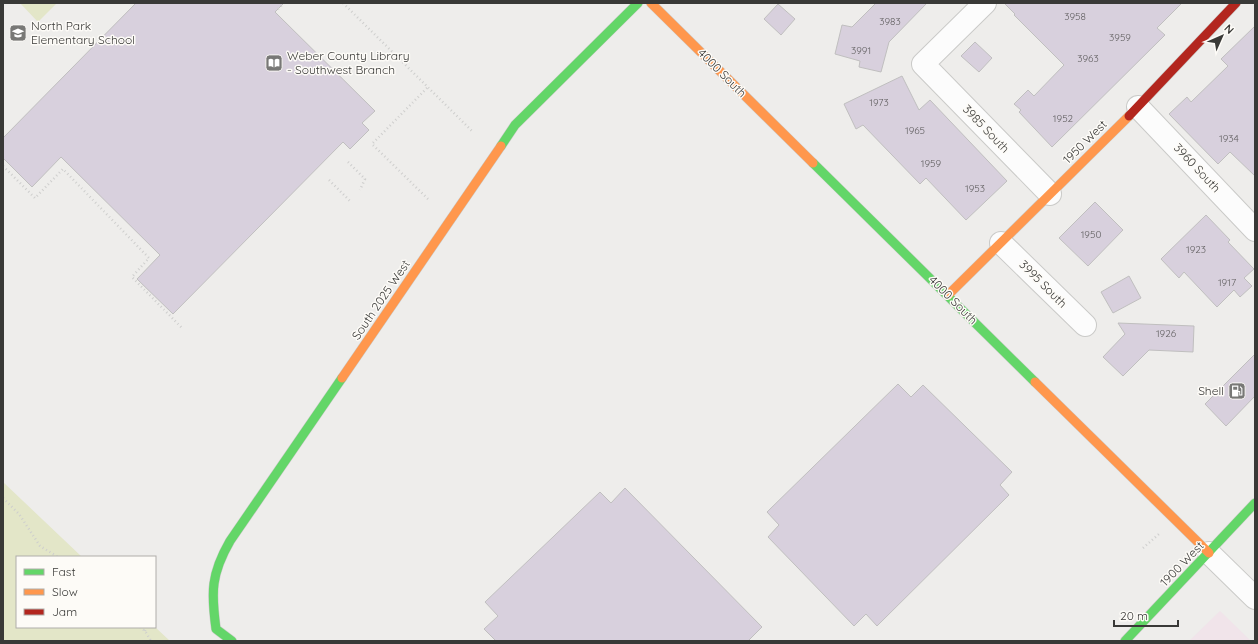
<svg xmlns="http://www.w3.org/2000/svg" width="1258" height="644" font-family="Quicksand,sans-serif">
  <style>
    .industrial { fill: #f1e4ea }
    .green { fill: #e3e6c8 }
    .building { fill: #d8d0dd; stroke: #c0bfbf }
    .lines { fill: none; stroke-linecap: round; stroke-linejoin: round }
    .street-casing { stroke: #cacac8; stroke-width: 24 }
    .fast-casing { stroke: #cacac8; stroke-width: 10 }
    .slow-casing { stroke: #cacac8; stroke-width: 10 }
    .jam-casing { stroke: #cacac8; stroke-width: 10 }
    .path { stroke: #cececd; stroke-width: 2.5; stroke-dasharray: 1 3; stroke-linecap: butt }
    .street { stroke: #fcfcfc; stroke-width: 22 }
    .fast { stroke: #63d668; stroke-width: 9 }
    .slow { stroke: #ff974d; stroke-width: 9 }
    .jam { stroke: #b3261e; stroke-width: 9 }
    .labels { text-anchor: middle; stroke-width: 3; stroke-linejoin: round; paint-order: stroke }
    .number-label { font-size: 10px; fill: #615f60 }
    .poi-label { font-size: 12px; fill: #393937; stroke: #fdfbf7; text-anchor: start }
    .street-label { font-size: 12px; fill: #393937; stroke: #fdfbf7 }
  </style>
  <rect width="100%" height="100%" fill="#eeedeb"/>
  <path class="industrial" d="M1220 611 1251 641H1189Z"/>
  <g class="green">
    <path d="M20 3H57L38 22Z"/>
    <path d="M3 482 82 557H17V627H155L170 641H3Z"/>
  </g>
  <g class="building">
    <path d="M136 3H284L275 12 375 111 362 123 369 130 350 149 343 142 173 314 137 279 160 255 61 157 32 187 3 158V138Z"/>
    <path d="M876 3H927L889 42 881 72 859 67 860 61 835 54 842 25 852 27Z"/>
    <path d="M1004 3H1182L1157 28 1165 35 1052 147 1019 112 1021 110 1014 104 1028 90 1034 96 1064 65 1014 15 1015 14Z"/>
    <path d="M778 4 795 19 781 35 764 19Z"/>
    <path d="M1255 26V176L1230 152 1218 164 1169 114 1187 97 1191 102 1228 66 1221 59Z"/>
    <path d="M975 42 992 58 979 72 961 56Z"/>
    <path d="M902 76 919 110 930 100 1007 181 966 220 926 178 920 184 863 125 856 129 844 104Z"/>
    <path d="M1095 202 1123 230 1088 266 1059 238Z"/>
    <path d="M1206 215 1230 240 1228 242 1254 269 1244 278 1252 286 1240 297 1234 290 1217 307 1184 272 1179 278 1161 259Z"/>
    <path d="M1129 276 1141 298 1113 313 1101 292Z"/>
    <path d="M1118 323 1194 326 1193 352 1149 350 1123 376 1103 357 1125 334Z"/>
    <path d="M1255 354V396L1226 426 1205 404Z"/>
    <path d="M898 384 911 397 923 385 1012 472 1000 485 1009 495 877 626 866 614 854 626 768 537 779 525 767 512Z"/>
    <path d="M625 488 762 627 748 641H496L484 629 498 616 485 602 600 492 611 503Z"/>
  </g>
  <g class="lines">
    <g class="street-casing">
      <g id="street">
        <path d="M985 3 923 64 1050 194"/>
        <path d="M1138 107 1255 230"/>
        <path d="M1001 243 1085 325"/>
        <path d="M1209 553 1255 598"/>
      </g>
    </g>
    <g class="fast-casing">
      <g id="fast">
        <path d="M501 146 515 125 638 3"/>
        <path d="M813 163 1035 382"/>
        <path d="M232 641 216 629C211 592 211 574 230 541L342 378"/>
        <path d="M1125 641 1255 503"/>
      </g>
    </g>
    <g class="slow-casing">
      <g id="slow">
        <path d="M651 3 813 163"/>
        <path d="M948 295 1129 116"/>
        <path d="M342 378 501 146"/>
        <path d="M1035 382 1209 553"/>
      </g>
    </g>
    <g class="jam-casing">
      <path id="jam" d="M1129 116 1236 3"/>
    </g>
    <g class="path">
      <path d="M343 3 473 132"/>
      <path d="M278 9 284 3"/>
      <path d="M348 162 365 179 360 190"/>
      <path d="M3 166 35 198 63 169 149 258 132 277 183 329"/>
      <path d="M329 180 350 201"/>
      <path d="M428 199 372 144 428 87"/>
      <path d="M3 498 19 514 40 546 58 557"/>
      <path d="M1143 548 1159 534"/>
      <path d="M140 627 145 631 151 641"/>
      <path d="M145 631 147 627"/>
    </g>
    <use href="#street" class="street"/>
    <use href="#fast" class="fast"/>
    <use href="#slow" class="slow"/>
    <use href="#jam" class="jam"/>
  </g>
  <defs>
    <g id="school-square" transform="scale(0.9)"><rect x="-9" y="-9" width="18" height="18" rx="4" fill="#787876" stroke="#fdfbf7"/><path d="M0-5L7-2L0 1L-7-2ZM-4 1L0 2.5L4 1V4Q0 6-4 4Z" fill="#fff"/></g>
    <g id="library-square" transform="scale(0.9)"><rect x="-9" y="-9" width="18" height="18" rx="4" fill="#787876" stroke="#fdfbf7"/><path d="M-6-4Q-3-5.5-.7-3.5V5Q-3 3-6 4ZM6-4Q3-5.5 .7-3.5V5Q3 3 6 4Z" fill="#fff"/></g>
    <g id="fuel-square" transform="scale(0.9)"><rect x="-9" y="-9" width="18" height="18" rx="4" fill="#787876" stroke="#fdfbf7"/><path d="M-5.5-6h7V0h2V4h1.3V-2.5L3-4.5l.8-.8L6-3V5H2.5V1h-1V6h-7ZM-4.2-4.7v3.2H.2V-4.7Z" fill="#fff"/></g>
  </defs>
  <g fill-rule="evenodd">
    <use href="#school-square" x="18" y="33"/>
    <use href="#library-square" x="274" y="63"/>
    <use href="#fuel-square" x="1237" y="391"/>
  </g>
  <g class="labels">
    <g class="number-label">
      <text x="1075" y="20">3958</text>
      <text x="890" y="25">3983</text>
      <text x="1120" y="41">3959</text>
      <text x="861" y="54">3991</text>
      <text x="1088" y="62">3963</text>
      <text x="879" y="106">1973</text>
      <text x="1063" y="122">1952</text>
      <text x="915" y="134">1965</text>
      <text x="1229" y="142">1934</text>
      <text x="931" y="167">1959</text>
      <text x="975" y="192">1953</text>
      <text x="1091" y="238">1950</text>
      <text x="1196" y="253">1923</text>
      <text x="1227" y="286">1917</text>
      <text x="1166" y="337">1926</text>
    </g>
    <g class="poi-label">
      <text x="31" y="30">North Park<tspan x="31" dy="14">Elementary School</tspan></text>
      <text x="287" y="60">Weber County Library<tspan x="287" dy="14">- Southwest Branch</tspan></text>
      <text x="1224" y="395" text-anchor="end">Shell</text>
    </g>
    <g class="street-label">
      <text transform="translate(722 73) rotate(45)" y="4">4000 South</text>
      <text transform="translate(986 129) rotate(46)" y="4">3985 South</text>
      <text transform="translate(1085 142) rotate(-45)" y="4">1950 West</text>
      <text transform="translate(1197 168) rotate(47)" y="4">3960 South</text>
      <text transform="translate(1043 284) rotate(45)" y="4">3995 South</text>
      <text transform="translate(381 300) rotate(-56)" y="4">South 2025 West</text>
      <text transform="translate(953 300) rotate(45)" y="4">4000 South</text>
      <text transform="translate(1182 564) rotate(-46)" y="4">1900 West</text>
    </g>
  </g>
  <rect width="1258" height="644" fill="none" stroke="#393937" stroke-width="8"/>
  <rect x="16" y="556" width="140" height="72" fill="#fdfbf7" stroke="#afadaa"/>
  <rect x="24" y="569" width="20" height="6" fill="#63d668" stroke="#afadaa"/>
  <text x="52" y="576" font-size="12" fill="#393937">Fast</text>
  <rect x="24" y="589" width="20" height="6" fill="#ff974d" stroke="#afadaa"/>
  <text x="52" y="596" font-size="12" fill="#393937">Slow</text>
  <rect x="24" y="609" width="20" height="6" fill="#b3261e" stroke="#afadaa"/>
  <text x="52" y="616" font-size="12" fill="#393937">Jam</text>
  <g transform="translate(1222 36) rotate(45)" stroke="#fdfbf7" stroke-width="3" paint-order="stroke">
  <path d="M0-3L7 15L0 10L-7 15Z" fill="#393937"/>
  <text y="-6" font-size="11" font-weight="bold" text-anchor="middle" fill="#393937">N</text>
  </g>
  <path d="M1114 620v6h64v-6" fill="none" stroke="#393937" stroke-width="2"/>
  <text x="1120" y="620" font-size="12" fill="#393937" stroke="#fdfbf7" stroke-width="3" paint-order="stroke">20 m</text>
</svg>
